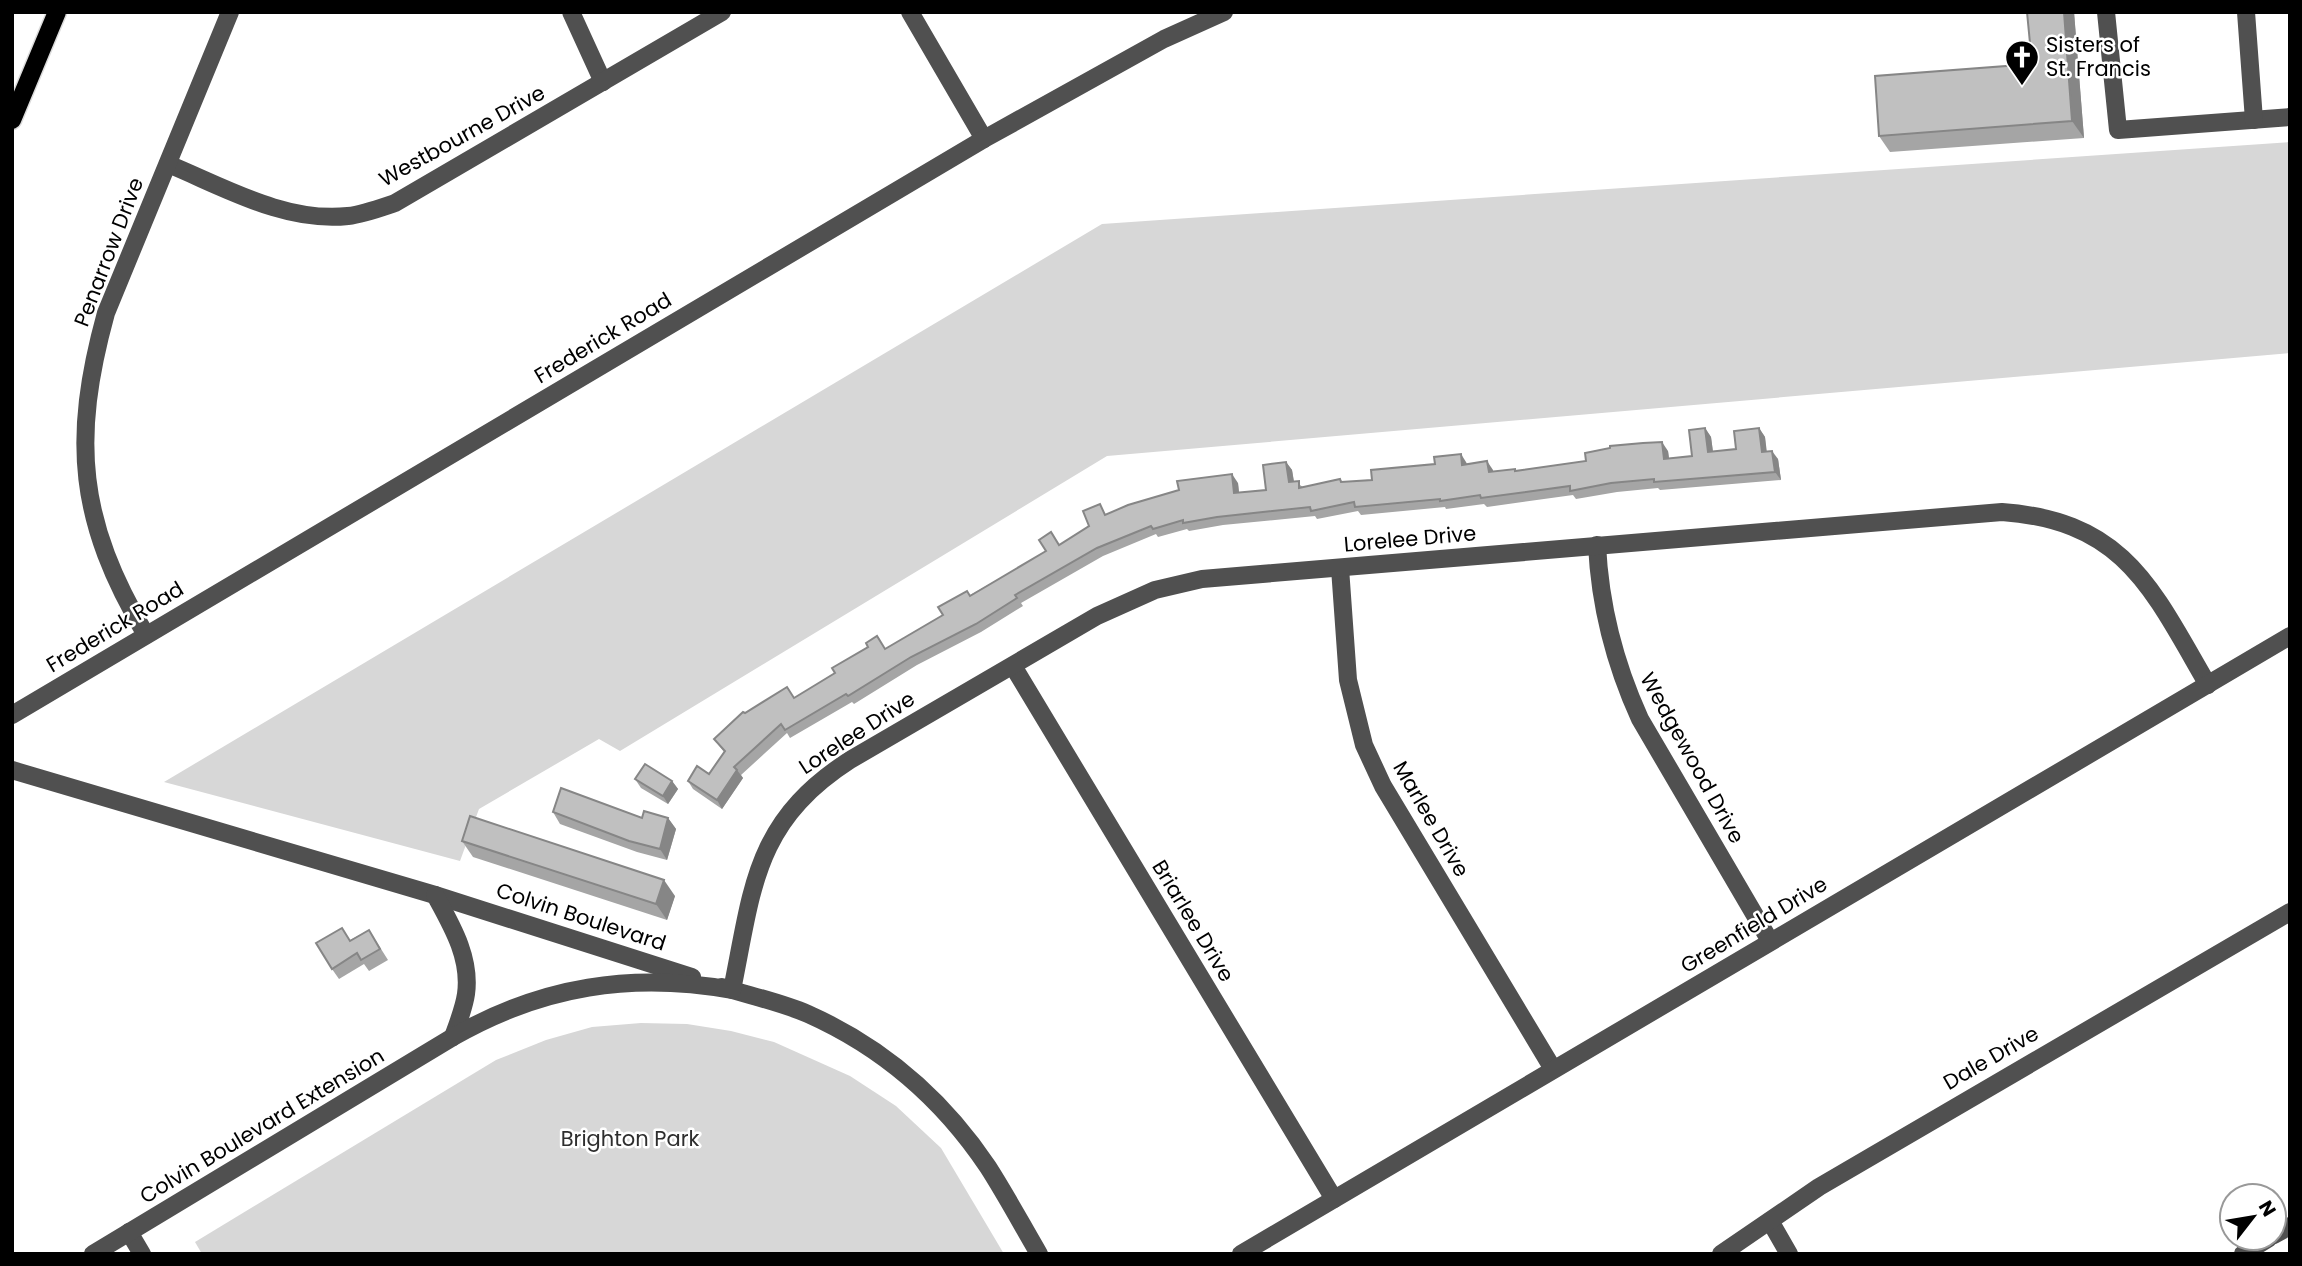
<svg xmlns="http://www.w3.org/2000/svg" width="2302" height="1266" font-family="Poppins,sans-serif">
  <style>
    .green { fill: #d7d7d7 }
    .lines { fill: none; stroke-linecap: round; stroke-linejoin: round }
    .major-casing { stroke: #dbdbdb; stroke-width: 21 }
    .minor { stroke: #505050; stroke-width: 18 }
    .major { stroke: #000; stroke-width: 18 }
    .wall { fill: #a5a5a5 }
    .shaded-wall { fill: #868686 }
    .building { fill: #c0c0c0; stroke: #868686; stroke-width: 2 }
    .labels { text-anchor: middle; stroke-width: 5; stroke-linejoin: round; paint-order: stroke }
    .poi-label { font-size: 21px; fill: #000; stroke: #fff; text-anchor: start }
    .street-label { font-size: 21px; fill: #000; stroke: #fff }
    .park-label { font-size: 21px; fill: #2e2e2e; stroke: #fff }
  </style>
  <rect width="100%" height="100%" fill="#fff"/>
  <g class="green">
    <path d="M2290 142V353L1107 456 620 751 599 739 479 809 460 861 164 782 1102 224Z"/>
    <path d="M641 1023 687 1024 731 1031 774 1042 850 1076 896 1106 941 1148 1004 1254H202L195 1242 496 1060 546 1040 592 1027Z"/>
  </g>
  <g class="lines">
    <g class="major-casing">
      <path id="major" d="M12 120 57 12"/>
    </g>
    <g class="minor">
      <path d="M571 12 603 82"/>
      <path d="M910 12 984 139"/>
      <path d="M2106 12 2118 130 2290 117"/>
      <path d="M2246 12 2254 120"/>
      <path d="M168 164C224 187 285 223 348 216 364 214 380 208 395 203L722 12"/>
      <path d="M1597 545C1600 607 1614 662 1640 719L1770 941"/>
      <path d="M1340 568 1348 680 1364 745 1383 786 1553 1069"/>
      <path d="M146 635C78 521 71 440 106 313L230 12"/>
      <path d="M1013 666 1334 1199"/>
      <path d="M12 715 984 139 1164 39 1224 12"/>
      <path d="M12 770 435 895 692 977"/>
      <path d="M435 895C452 926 471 958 466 994 464 1008 458 1023 453 1037"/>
      <path d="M722 987C751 996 780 1002 808 1014 882 1047 943 1100 988 1167 1006 1195 1022 1225 1039 1254"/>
      <path d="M1770 1221 1789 1254"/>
      <path d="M129 1232 142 1254"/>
      <path d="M2274 1235 2290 1226"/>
      <path d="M93 1254 453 1037C542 986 632 972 732 990 753 887 754 822 850 760L1097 616 1155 590 1202 579 2002 512C2125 521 2152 589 2208 685"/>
      <path d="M1241 1254 2290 636"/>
      <path d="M1721 1254 1819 1187 2290 912"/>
      <path d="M2243 1254 2269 1238"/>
    </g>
    <use href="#major" class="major"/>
  </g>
  <g class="wall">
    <path d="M2027 12H2074L2084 138 1890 152 1879 136 2032 64Z"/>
    <path d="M1705 428 1711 437 1713 452 1736 449 1759 428 1765 437 1766 452 1778 459 1781 480 1660 490 1658 488 1617 492 1576 499 1573 495 1487 507 1484 504 1446 509 1445 507 1361 515 1358 511 1317 519 1315 516 1223 525 1189 531 1187 529 1158 537 1156 534 1103 556 1021 603 1023 606 981 632 917 665 854 704 852 702 790 738 787 733 741 775 743 778 722 809 693 789 688 781 709 774 724 752 714 739 745 713 795 698 885 649 943 615 967 591 970 595 1059 545 1089 526 1107 514 1238 483 1239 493 1266 490 1286 462 1292 470 1294 481 1303 487 1340 479 1343 482 1372 480 1466 462 1467 464 1493 470V472L1515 469 1516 471 1668 451 1669 458 1692 456Z"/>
    <path d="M635 779 672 781 678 789 668 804 641 788Z"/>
    <path d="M553 812 642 818H668L676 829 667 860 637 852 560 824Z"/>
    <path d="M462 841 675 896 667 920 473 857Z"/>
    <path d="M369 930 388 960 369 971 364 964 339 979 332 969 350 940Z"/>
  </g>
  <g class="shaded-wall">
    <path d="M2064 12H2074L2084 138 2072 121Z"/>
    <path d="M1705 428 1711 437 1714 460 1708 452Z"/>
    <path d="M1759 428 1765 437 1768 461 1762 452Z"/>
    <path d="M1662 442 1668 451 1670 467 1664 459Z"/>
    <path d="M1772 451 1778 459 1781 480 1775 472Z"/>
    <path d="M1461 454 1466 462 1468 473 1462 465Z"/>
    <path d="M1487 461 1493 470 1495 481 1489 472Z"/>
    <path d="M1286 462 1292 470 1295 490 1289 482Z"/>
    <path d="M1232 474 1238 483 1240 502 1234 493Z"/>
    <path d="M737 770 743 778 722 809 717 800Z"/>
    <path d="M672 781 678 789 668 804 663 796Z"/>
    <path d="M668 818 676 829 667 860 660 849Z"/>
    <path d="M664 880 675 896 667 920 656 904Z"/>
  </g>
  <g class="building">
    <path d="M2027 12H2064L2072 121 1879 136 1875 76 2032 64Z"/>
    <path d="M1705 428 1708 452 1736 449 1734 431 1759 428 1762 452 1772 451 1775 472 1654 482V479L1611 483 1570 491V486L1481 498 1480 495 1440 501V499L1355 507 1354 502 1311 511 1310 507 1217 517 1183 523V520L1153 529 1151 526 1097 548 1015 595 1017 598 976 624 911 657 848 696 846 694 785 730 781 724 734 767 737 770 717 800 688 781 697 766 709 774 725 751 714 739 743 712 745 713 787 687 794 698 835 673 832 668 868 647 866 643 877 636 885 649 943 615 938 607 967 591 970 596 1046 551 1039 540 1051 532 1059 545 1089 526 1083 511 1100 504 1105 515 1128 505 1179 490 1177 481 1232 474 1234 493 1266 490 1263 465 1286 462 1289 482 1299 481V488L1340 479 1341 482 1372 480 1371 470 1435 464 1434 457 1461 454 1462 465 1487 461 1489 472 1515 469V471L1586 461 1585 453 1610 448V446L1643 443 1662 442 1664 459 1692 456 1689 430Z"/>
    <path d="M645 764 672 781 663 796 635 779Z"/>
    <path d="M561 788 642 818 644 811 668 818 660 849 629 841 553 812Z"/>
    <path d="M470 816 664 880 656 904 462 841Z"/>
    <path d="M342 928 350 941 369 930 380 949 361 960 357 953 332 969 316 943Z"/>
  </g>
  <defs>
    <g id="church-pin" transform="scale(1.75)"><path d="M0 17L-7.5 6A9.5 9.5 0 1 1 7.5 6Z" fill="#000" stroke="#fff"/><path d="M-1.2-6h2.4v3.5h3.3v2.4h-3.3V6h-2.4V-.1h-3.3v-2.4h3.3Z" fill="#fff"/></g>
  </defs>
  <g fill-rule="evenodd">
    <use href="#church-pin" x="2022" y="57"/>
  </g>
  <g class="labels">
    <g class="poi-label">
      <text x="2046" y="52">Sisters of<tspan x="2046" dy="24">St. Francis</tspan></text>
    </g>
    <g class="street-label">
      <text transform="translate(462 136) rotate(-29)" y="7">Westbourne Drive</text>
      <text transform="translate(109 252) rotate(-69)" y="7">Penarrow Drive</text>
      <text transform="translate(603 338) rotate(-31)" y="7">Frederick Road</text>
      <text transform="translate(1410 539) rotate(-5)" y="7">Lorelee Drive</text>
      <text transform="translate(115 627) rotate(-31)" y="7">Frederick Road</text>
      <text transform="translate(857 733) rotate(-33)" y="7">Lorelee Drive</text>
      <text transform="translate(1692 758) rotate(61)" y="7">Wedgewood Drive</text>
      <text transform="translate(1431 819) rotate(60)" y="7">Marlee Drive</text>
      <text transform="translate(581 917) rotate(18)" y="7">Colvin Boulevard</text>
      <text transform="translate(1193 921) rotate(59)" y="7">Briarlee Drive</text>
      <text transform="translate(1754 925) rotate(-31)" y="7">Greenfield Drive</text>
      <text transform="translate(1991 1058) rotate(-30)" y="7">Dale Drive</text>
      <text transform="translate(262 1126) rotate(-31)" y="7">Colvin Boulevard Extension</text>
    </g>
    <g class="park-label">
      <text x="630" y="1146">Brighton Park</text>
    </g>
  </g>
  <rect width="2302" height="1266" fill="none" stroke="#000000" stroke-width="28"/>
  <g transform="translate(2253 1217) rotate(59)"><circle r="33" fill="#ffffff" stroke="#999999" stroke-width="2"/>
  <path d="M0-5L12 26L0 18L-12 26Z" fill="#000000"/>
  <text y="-10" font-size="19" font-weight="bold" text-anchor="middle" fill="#000000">N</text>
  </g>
</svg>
